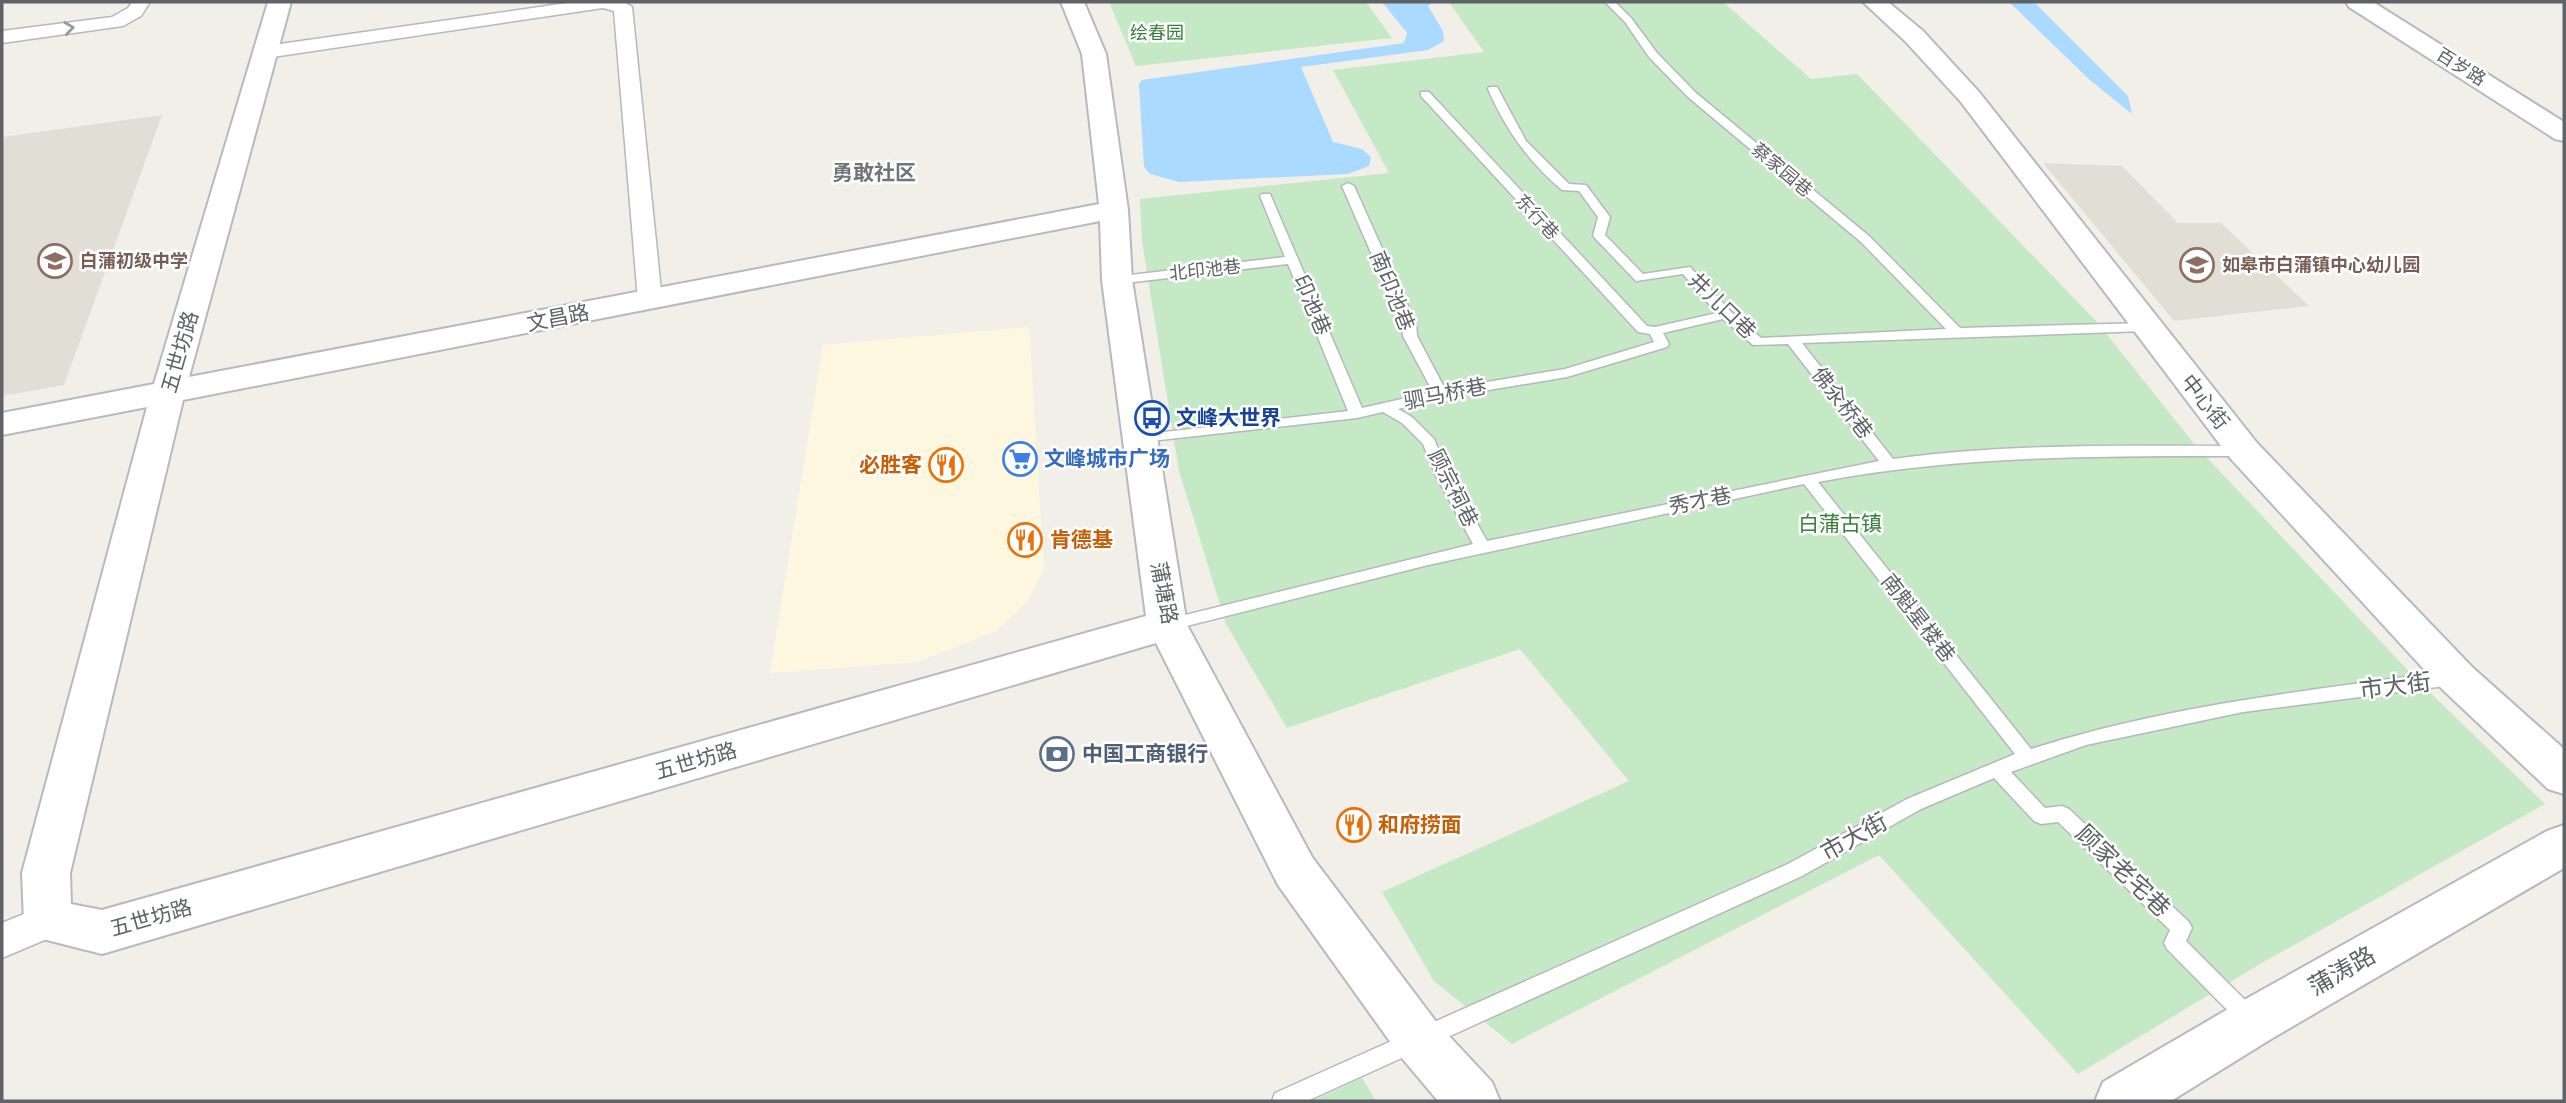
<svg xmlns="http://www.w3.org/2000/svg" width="2566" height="1103" font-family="'Golos Text','Noto Sans SC',sans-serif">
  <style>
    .commercial { fill: #fef7e0 }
    .education { fill: #e1ded6 }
    .green { fill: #c5e8c5 }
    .water { fill: #aadaff }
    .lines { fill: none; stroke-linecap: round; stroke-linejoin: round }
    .lane-casing { stroke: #b5b8bc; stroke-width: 3 }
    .street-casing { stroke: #b5b8bc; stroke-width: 3 }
    .secondary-casing { stroke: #b6babf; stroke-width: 4 }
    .lane { fill: #fff; fill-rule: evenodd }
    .street { fill: #fff; fill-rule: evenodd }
    .secondary { fill: #fff; fill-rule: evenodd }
    .oneway { stroke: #979a9d }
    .labels { text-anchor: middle; stroke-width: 5; stroke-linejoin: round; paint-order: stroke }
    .far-park-label { font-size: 18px; fill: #348238; stroke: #fff }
    .far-street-label { font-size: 18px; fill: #5f6368; stroke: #fff }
    .far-education-label { font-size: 18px; font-weight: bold; fill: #785e54; stroke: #fff; text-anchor: start }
    .far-quarter-label { font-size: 21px; font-weight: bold; fill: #70757a; stroke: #fff }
    .street-label { font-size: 21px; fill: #5f6368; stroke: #fff }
    .transit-label { font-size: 21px; font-weight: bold; fill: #164399; stroke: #fff; text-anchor: start }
    .shop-label { font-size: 21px; font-weight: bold; fill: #366cbe; stroke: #fff; text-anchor: start }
    .food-label { font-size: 21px; font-weight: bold; fill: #c56008; stroke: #fff; text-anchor: start }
    .park-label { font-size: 21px; fill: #348238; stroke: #fff }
    .service-label { font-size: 21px; font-weight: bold; fill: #4e5e75; stroke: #fff; text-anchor: start }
    .near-street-label { font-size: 24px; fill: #5f6368; stroke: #fff }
  </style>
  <rect width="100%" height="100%" fill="#f1efe8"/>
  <path class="commercial" d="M1029 327 1044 569 1027 602 996 631 917 662 770 673 823 345Z"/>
  <g class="education">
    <path d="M162 115 64 385 2 396V137Z"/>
    <path d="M2043 163 2122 166 2178 223H2221L2309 306 2174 321Z"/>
  </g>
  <g class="green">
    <path d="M1109 2H1366L1392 38 1136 66Z"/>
    <path d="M1449 2H1723L1811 79 1857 74 2097 322 2195 445 2418 681 2545 804 2260 964 2078 1074 1879 855 1512 1044 1434 981 1382 892 1629 781 1520 649 1287 728 1226 624 1179 471 1142 241 1140 199 1389 173 1333 70 1484 52Z"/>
    <path d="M1362 1078 1376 1101H1312Z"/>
  </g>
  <g class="water">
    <path d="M1382 2H1433L1428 6 1443 31 1444 41 1428 50 1301 67 1333 142 1362 149 1371 157 1369 166 1348 174 1179 182 1150 174 1144 167 1139 84 1142 80 1404 43 1407 33Z"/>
    <path d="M2009 2H2034L2128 96 2132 114 2091 81Z"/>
  </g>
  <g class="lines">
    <g class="lane-casing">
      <path id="lane" d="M1605 2H1615L1631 18 1657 53 1696 93 1869 236 1960 328 2146 323 2153 327 2146 331 1802 343 1893 459C2009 443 2128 446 2244 446L2251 451 2244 456C2101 456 1958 455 1818 482L2031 749C2168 705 2311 690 2453 671L2459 673 2462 678 2459 683 2453 685 2243 712 2086 745 2011 772 2045 808 2062 806 2069 809 2189 922 2192 928 2186 941 2257 1012 2261 1019 2257 1026 2250 1029 2243 1026 2167 949 2164 943 2170 930 2058 822 2041 824 2034 821 1994 778 1921 809 1802 876 1307 1101H1272L1275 1093 1788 864 1907 799 2015 754 1804 484 1428 565 1167 631 1161 629 1159 625 1161 621 1473 544 1435 474 1423 444 1402 423 1383 412 1357 418 1133 443 1131 440 1138 435 1348 411 1288 264 1117 284 1111 280 1113 277 1285 257 1260 196 1262 194H1270L1362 408 1433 392 1403 336 1402 324 1342 186 1348 183 1354 186 1416 324 1417 336 1445 389 1565 369 1654 342 1650 334 1638 332 1421 96V92H1429L1647 326 1655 327 1717 313 1683 274 1636 281 1593 236 1598 217 1579 191 1562 190C1528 161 1506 130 1488 89L1489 87H1497L1526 141 1569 184 1586 185 1610 217 1605 235 1643 274 1690 267 1731 312 1761 338 1946 329 1861 242 1688 97 1649 57 1625 22ZM1723 319 1753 345 1788 344 1879 461 1487 541 1449 474 1434 439 1412 417 1398 409 1441 398 1567 377 1667 347 1669 344 1663 333Z"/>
    </g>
    <g class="street-casing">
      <g id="street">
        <path d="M132 2H150L141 16 123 26 2 43V31L112 17 128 8Z"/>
        <path d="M574 2H624L632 7 662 300 659 305 650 307 641 305 638 300 614 11 603 8 266 58 257 52 266 46Z"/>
        <path d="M48 904 61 909 67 921 61 933 2 958V923Z"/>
      </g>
    </g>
    <g class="secondary-casing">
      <g id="secondary">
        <path d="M268 2H291L189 377 1099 204 1082 54 1061 2H1084L1106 54 1128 210 1132 280 1187 625 1312 857 1437 1023 1492 1082 1500 1101H1438L1401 1057 1278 885 1156 643 102 954 31 936 24 921 22 873 147 407 2 435V413L154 384ZM1100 221 1102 280 1146 616 102 910 71 904 70 873 183 400Z"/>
        <path d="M1863 2H1888L1923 31 1979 92 2257 443 2472 667 2564 749V794L2548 789 2442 689 2231 459 1961 102 1905 41Z"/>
        <path d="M2346 2H2373L2564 122V141L2555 139 2349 7Z"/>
        <path d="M2564 825V868L2271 1039 2171 1101H2095L2103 1082 2235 1005 2547 831Z"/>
      </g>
    </g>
    <use href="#lane" class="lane"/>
    <use href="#street" class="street"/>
    <use href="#secondary" class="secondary"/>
  </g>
  <defs><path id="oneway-chevron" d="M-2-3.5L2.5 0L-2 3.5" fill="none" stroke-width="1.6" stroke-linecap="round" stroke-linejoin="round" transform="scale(1.75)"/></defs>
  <use class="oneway" href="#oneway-chevron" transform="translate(69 28) rotate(-8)"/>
  <defs>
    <g id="school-ring" transform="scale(1.75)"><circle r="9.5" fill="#fff" stroke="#8d6e63" stroke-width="1.5"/><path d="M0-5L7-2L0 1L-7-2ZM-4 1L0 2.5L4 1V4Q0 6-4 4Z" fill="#8d6e63"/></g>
    <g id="bus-ring" transform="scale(1.75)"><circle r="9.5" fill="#fff" stroke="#1a4fb4" stroke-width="1.5"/><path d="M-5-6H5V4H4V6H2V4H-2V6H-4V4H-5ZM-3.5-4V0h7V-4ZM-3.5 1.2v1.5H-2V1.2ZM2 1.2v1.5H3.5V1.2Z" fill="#1a4fb4"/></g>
    <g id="supermarket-ring" transform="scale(1.75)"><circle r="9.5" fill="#fff" stroke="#3f7fe0" stroke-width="1.5"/><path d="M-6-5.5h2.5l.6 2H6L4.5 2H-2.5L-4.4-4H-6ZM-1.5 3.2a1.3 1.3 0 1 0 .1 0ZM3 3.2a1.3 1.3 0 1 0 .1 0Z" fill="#3f7fe0"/></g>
    <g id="restaurant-ring" transform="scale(1.75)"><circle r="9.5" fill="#fff" stroke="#e8710a" stroke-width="1.5"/><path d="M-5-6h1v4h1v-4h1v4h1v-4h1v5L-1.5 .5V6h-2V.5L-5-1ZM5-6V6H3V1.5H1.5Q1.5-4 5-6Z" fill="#e8710a"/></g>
    <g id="bank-ring" transform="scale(1.75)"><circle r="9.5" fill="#fff" stroke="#5c6f8a" stroke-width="1.5"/><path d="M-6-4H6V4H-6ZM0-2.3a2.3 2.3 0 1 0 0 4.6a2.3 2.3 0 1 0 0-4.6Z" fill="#5c6f8a"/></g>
  </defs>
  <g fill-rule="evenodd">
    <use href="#school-ring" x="55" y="261"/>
    <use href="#school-ring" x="2197" y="265"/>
    <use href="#bus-ring" x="1152" y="418"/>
    <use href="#supermarket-ring" x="1020" y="459"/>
    <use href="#restaurant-ring" x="946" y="465"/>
    <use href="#restaurant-ring" x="1025" y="540"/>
    <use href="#bank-ring" x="1057" y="754"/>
    <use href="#restaurant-ring" x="1354" y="825"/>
  </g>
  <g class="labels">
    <g class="far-park-label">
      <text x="1157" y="39">绘春园</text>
    </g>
    <g class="far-street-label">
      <text transform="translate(2461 67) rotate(32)" y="6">百岁路</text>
      <text transform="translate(1782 170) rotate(40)" y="6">蔡家园巷</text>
      <text transform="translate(1537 217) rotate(47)" y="6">东行巷</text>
      <text transform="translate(1205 270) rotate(-6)" y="6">北印池巷</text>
    </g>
    <g class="far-education-label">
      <text x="80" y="267">白蒲初级中学</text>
      <text x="2222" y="271">如皋市白蒲镇中心幼儿园</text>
    </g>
    <g class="far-quarter-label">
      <text x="874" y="180">勇敢社区</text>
    </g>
    <g class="street-label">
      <text transform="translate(1392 291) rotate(68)" y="7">南印池巷</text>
      <text transform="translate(1312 305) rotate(67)" y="7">印池巷</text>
      <text transform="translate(1722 306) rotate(44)" y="7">井儿口巷</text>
      <text transform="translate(558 318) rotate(-11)" y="7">文昌路</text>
      <text transform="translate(180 352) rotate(-74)" y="7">五世坊路</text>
      <text transform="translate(1445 394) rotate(-11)" y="7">驷马桥巷</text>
      <text transform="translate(2205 402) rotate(52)" y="7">中心街</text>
      <text transform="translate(1842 403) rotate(52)" y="7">佛汆桥巷</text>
      <text transform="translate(1453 488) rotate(63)" y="7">顾宗祠巷</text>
      <text transform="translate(1700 501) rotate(-11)" y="7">秀才巷</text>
      <text transform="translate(1164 593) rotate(79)" y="7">蒲塘路</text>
      <text transform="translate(1918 618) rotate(52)" y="7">南魁星楼巷</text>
      <text transform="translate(696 761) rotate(-16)" y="7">五世坊路</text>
      <text transform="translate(151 918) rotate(-16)" y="7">五世坊路</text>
    </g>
    <g class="transit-label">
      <text x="1176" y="425">文峰大世界</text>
    </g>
    <g class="shop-label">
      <text x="1044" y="466">文峰城市广场</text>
    </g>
    <g class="food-label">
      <text x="922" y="472" text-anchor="end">必胜客</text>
      <text x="1050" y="547">肯德基</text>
      <text x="1378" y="832">和府捞面</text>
    </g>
    <g class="park-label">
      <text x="1840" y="531">白蒲古镇</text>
    </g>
    <g class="service-label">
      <text x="1082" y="761">中国工商银行</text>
    </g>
    <g class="near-street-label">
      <text transform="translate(2395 686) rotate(-7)" y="8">市大街</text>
      <text transform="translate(1854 837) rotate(-29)" y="8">市大街</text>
      <text transform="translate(2123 871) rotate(44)" y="8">顾家老宅巷</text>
      <text transform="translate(2342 971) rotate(-30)" y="8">蒲涛路</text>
    </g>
  </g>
  <rect width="2566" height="1103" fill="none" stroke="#5f6368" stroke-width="7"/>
</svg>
